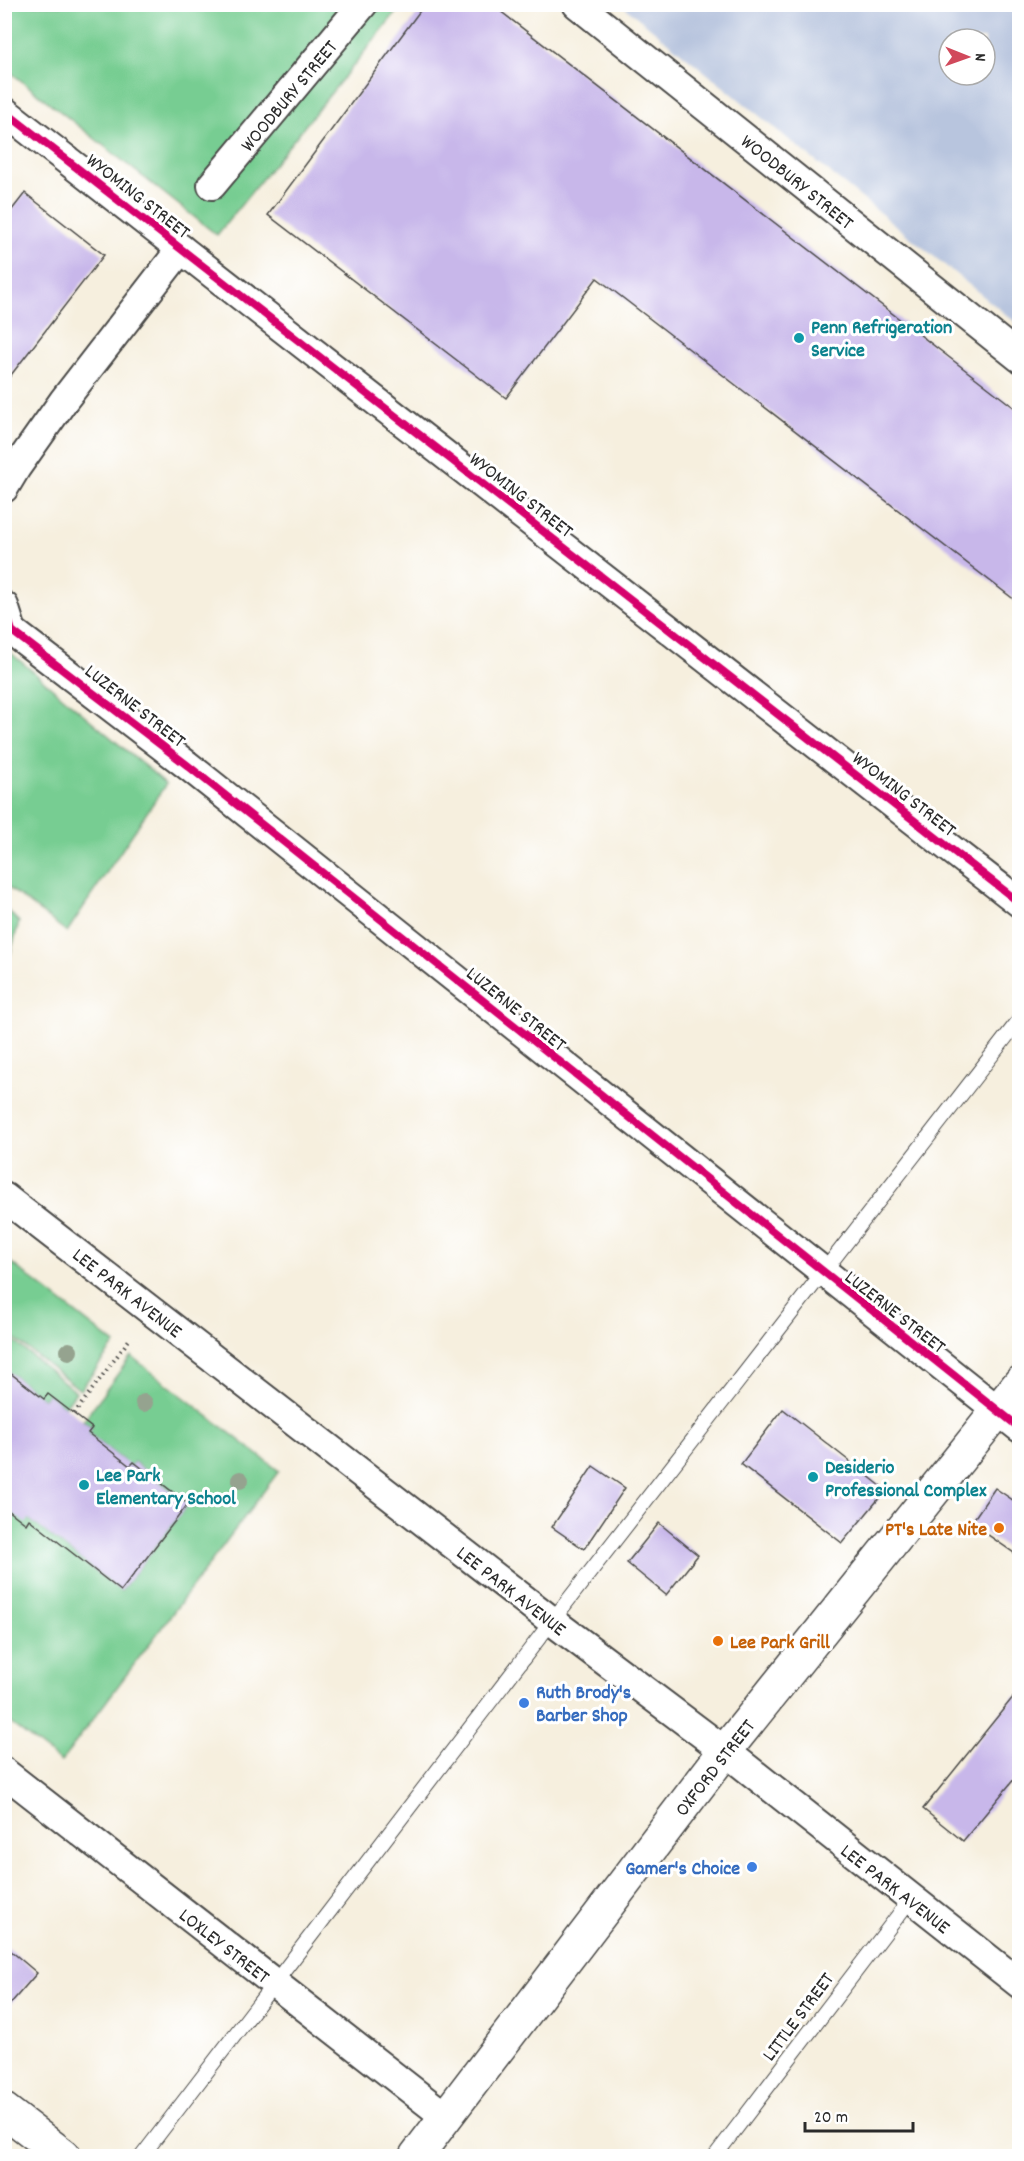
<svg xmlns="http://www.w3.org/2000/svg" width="1024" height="2161" font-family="Dekko,sans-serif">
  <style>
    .industrial { fill: #b8c5de; fill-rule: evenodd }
    .green { fill: #77cd92; stroke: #517c5e; stroke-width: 1.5 }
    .building { fill: #c8b7ea }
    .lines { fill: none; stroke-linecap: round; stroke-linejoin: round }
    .service-casing { stroke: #494846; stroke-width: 16 }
    .minor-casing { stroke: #494846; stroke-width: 32 }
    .tertiary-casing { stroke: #494846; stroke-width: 36 }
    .path { stroke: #494846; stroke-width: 4; stroke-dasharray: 1.5 4.5; stroke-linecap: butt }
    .service { stroke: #fff; stroke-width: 14 }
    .minor { stroke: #fff; stroke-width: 28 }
    .tertiary { stroke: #fff; stroke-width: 33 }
    .cycleway-casing { stroke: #fff; stroke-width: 11 }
    .cycleway { stroke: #d6006c; stroke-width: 8 }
    .tree { fill: #95a38f }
    .culture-dot { fill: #0f9aa8; stroke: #fff; stroke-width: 2 }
    .food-dot { fill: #e8710a; stroke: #fff; stroke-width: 2 }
    .shop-dot { fill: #3f7fe0; stroke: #fff; stroke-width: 2 }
    .labels { text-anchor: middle; stroke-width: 6; stroke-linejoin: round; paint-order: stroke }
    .street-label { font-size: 20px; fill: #2b2b2b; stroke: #fff }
    .culture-label { font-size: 20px; font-weight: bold; fill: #0d838f; stroke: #fff; text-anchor: start }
    .food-label { font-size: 20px; font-weight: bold; fill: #c56008; stroke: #fff; text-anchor: end }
    .shop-label { font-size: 20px; font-weight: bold; fill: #366cbe; stroke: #fff; text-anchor: start }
  </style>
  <rect width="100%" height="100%" fill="#fff"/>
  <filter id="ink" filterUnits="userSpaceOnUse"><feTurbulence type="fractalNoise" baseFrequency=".0167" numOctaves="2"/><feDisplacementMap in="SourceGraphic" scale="12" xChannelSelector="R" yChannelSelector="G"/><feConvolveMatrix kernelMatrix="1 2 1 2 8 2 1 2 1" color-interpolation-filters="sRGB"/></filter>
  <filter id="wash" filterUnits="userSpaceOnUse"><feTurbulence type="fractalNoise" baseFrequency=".008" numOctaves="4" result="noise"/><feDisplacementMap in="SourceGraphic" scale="24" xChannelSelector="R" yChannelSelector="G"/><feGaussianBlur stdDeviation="1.35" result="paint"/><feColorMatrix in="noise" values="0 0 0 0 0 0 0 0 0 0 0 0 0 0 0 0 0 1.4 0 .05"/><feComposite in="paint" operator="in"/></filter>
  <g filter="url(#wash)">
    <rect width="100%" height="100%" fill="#f6efde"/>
    <path class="industrial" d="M622 5H1019V325ZM949 39H985V75H949Z"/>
    <g class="green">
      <path d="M4 5H402L217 235 5 68Z"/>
      <path d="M5 648 166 784 67 932 5 885Z"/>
      <path d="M5 908 19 922 5 974Z"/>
      <path d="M5 1258 115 1344 80 1390 5 1331Z"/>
      <path d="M4 1333 76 1392 65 1407 48 1394 44 1399 5 1369 8 1364 5 1361Z"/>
      <path d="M131 1356 279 1471 61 1762 5 1719 4 1507 29 1519 121 1591 188 1504 134 1462 130 1466 88 1433 92 1427 83 1421Z"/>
    </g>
    <g id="blocks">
      <g class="building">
        <path d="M425 4H491L1020 412V604L597 278 506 398 268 215Z"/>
        <path d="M25 193 104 255 4 384V220Z"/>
        <path d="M4 1361 8 1364 5 1369 44 1399 48 1394 74 1414 92 1428 88 1433 130 1466 134 1462 188 1504 121 1591 29 1519 26 1524 4 1507Z"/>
        <path d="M783 1409 886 1490 842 1543 741 1464Z"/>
        <path d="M593 1466 625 1488 584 1549 552 1527Z"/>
        <path d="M995 1488 1020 1505V1557L971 1523Z"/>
        <path d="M659 1523 698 1555 666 1595 627 1563Z"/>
        <path d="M1014 1696 1020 1700V1772L963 1841 923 1809Z"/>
        <path d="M4 1945 37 1973 4 2011Z"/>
      </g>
    </g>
  </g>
  <g filter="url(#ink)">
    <use href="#blocks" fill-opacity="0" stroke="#494846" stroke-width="1.5"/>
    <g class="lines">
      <g class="service-casing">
        <g id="service">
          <path d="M142 2156 552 1621 1020 1019"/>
          <path d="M715 2156 910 1900"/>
        </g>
      </g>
      <g class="minor-casing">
        <g id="minor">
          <path d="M577 4 1020 358"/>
          <path d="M4 111 1020 903"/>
          <path d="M212 185 363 4"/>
          <path d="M4 488 16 468 64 400 181 249"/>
          <path d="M4 606 12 631 187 765 1020 1428"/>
          <path d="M4 1197 552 1621 725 1751 1020 1984"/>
          <path d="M4 1772 446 2117"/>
        </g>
      </g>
      <g class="tertiary-casing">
        <g id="tertiary">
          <path d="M4 2110 64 2156"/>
          <path d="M416 2156 725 1751 1020 1383"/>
        </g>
      </g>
      <path class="path" d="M74 1414 129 1340"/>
      <use href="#service" class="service"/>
      <use href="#minor" class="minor"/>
      <use href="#tertiary" class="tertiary"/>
      <g class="cycleway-casing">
        <g id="cycleway">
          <path d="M4 111 1020 903"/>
          <path d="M4 606 12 631 187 765 1020 1428"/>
        </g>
      </g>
      <use href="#cycleway" class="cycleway"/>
    </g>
    <g class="tree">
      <circle cx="69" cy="1351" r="9"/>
      <circle cx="144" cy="1403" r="9"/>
      <circle cx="240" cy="1480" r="9"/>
    </g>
  </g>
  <g class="culture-dot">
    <circle cx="799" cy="338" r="6"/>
    <circle cx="813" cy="1477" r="6"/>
    <circle cx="84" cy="1485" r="6"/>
  </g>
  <g class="food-dot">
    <circle cx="999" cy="1528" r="6"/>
    <circle cx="718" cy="1641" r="6"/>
  </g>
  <g class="shop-dot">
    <circle cx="524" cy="1703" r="6"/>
    <circle cx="752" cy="1867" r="6"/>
  </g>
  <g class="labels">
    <g class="street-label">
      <text transform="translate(288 95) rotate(-50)" y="7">WOODBURY STREET</text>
      <text transform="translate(798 181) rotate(39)" y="7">WOODBURY STREET</text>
      <text transform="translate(139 195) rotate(38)" y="7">WYOMING STREET</text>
      <text transform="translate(522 494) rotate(38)" y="7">WYOMING STREET</text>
      <text transform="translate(136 705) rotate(38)" y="7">LUZERNE STREET</text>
      <text transform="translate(905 793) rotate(38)" y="7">WYOMING STREET</text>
      <text transform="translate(517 1008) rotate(39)" y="7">LUZERNE STREET</text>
      <text transform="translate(128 1292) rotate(38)" y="7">LEE PARK AVENUE</text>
      <text transform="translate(896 1311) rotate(38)" y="7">LUZERNE STREET</text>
      <text transform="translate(512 1590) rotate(38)" y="7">LEE PARK AVENUE</text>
      <text transform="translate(714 1767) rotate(-52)" y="7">OXFORD STREET</text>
      <text transform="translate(896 1888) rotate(38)" y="7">LEE PARK AVENUE</text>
      <text transform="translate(225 1945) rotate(38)" y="7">LOXLEY STREET</text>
      <text transform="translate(797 2016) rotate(-53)" y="7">LITTLE STREET</text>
    </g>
    <g class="culture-label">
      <text x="811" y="333">Penn Refrigeration<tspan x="811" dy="23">Service</tspan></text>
      <text x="825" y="1473">Desiderio<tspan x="825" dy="23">Professional Complex</tspan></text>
      <text x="96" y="1481">Lee Park<tspan x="96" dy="23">Elementary School</tspan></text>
    </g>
    <g class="food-label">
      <text x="987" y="1535">PT's Late Nite</text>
      <text x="730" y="1648" text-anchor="start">Lee Park Grill</text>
    </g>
    <g class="shop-label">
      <text x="536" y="1698">Ruth Brody's<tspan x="536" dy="23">Barber Shop</tspan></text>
      <text x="740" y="1874" text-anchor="end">Gamer's Choice</text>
    </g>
  </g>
  <rect width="1024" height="2161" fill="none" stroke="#fff" stroke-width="24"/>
  <g transform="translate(967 57) rotate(91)"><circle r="28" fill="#ffffff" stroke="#aaaaaa" stroke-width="1.5"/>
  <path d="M0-4.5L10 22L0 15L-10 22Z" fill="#d1495b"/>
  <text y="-9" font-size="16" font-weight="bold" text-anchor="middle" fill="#2b2b2b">N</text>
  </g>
  <path d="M805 2122v9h108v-9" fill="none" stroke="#2b2b2b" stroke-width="3"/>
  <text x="814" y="2122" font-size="18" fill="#2b2b2b" stroke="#ffffff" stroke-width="4.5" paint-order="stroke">20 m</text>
</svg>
